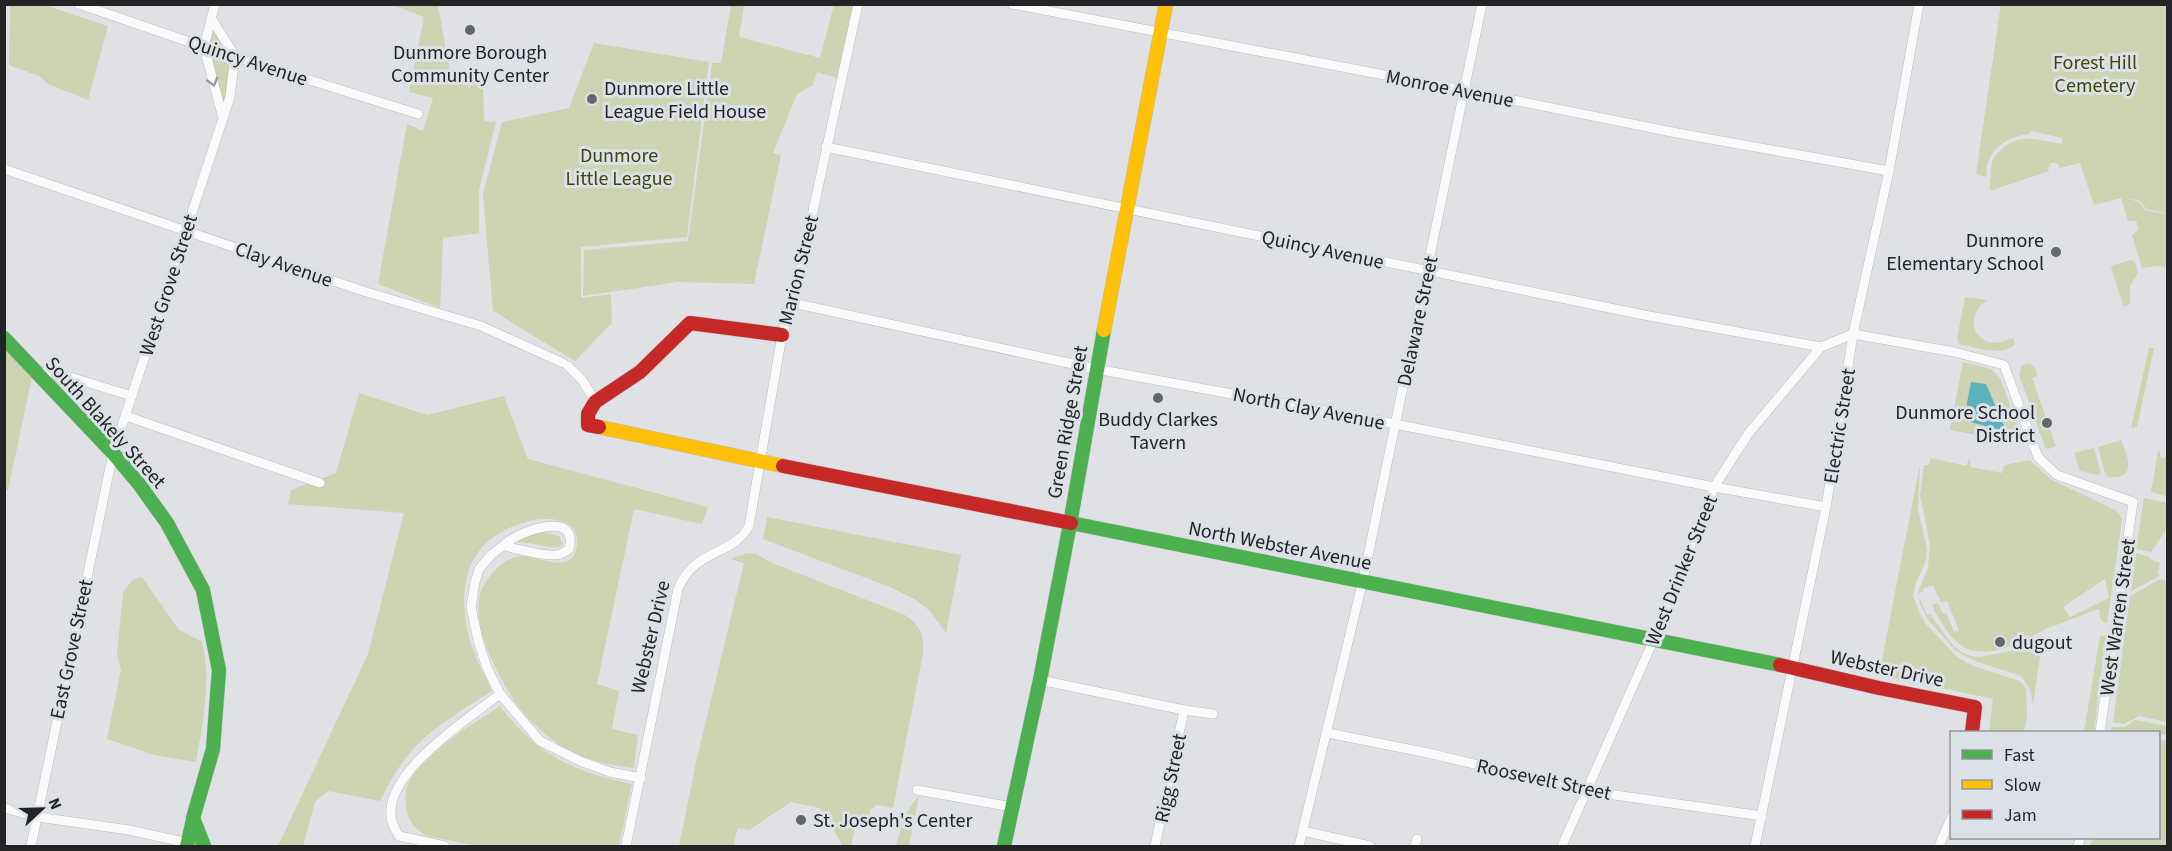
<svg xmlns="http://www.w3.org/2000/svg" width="2172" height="851" font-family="'Source Sans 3',sans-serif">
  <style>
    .green { fill: #ced3b2; fill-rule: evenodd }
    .water { fill: #5cb3bc }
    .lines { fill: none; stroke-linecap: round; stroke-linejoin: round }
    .street-casing { stroke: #bdbec1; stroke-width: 10 }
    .fast-casing { stroke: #bdbec1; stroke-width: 15 }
    .slow-casing { stroke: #bdbec1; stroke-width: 15 }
    .jam-casing { stroke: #bdbec1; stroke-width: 15 }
    .street { stroke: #fafafb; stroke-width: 9 }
    .fast { stroke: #4caf50; stroke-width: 14 }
    .slow { stroke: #ffc107; stroke-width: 14 }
    .jam { stroke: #c62828; stroke-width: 14 }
    .oneway { stroke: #999a9b }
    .poi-dot { fill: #646668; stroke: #dce1e7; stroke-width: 2 }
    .labels { text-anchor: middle; stroke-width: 6; stroke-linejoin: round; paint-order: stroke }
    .poi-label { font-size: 20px; fill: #222426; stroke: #dce1e7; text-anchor: start }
    .street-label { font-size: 20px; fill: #222426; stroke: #dce1e7 }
    .park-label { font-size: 20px; fill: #414507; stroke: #dce1e7 }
  </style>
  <rect width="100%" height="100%" fill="#dfe1e4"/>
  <g class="green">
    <path d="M2001 4 2167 5V213L2146 209 2141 201 2126 198 2139 202 2145 210 2167 214V268L2159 266 2142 268 2132 235 2138 230 2137 223 2135 221H2128L2121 198 2094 205 2080 163 2060 168 2057 163H2051L2048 168 2049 171 1990 191C1991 182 1990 171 1992 162 1994 156 1999 152 2003 148 2021 133 2041 140 2062 144V138L2031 131 2030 134C2012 136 1994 144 1988 163 1986 167 1987 173 1986 177L1976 174Z"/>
    <path d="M10 5H44L108 26 88 100 48 84 39 76 9 65Z"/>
    <path d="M393 5H438L452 83 483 84 484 121 496 122 479 190V233L443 238 440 308 378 284 407 124 423 131 433 98 409 92 424 17Z"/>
    <path d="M731 5H744L739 37 820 58 834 5H855L837 78 817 72 813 85 797 94 773 153 781 155 754 284 678 282 583 296 584 250 688 241 712 63H721Z"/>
    <path d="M211 18 235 56 223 118 204 47Z"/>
    <path d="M594 43 709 62 687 237 581 247V298L611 294 612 323 575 361 493 311 483 194 502 122 569 108Z"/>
    <path d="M2132 260 2135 262 2138 273 2130 286V304L2124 307 2111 268 2113 265Z"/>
    <path d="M1965 297 1988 300C1971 309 1967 335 1989 342 1997 344 2005 341 2013 338L2015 345C2002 356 1975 348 1959 344L1957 339Z"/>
    <path d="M4 348 32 377 8 490H4Z"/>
    <path d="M2149 348H2154L2137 427 2131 428Z"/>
    <path d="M1963 362 1991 369 2000 378 2022 438 2003 440 1950 430Z"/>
    <path d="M2025 364C2033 363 2035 368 2038 375L2032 378 2056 446 2048 449 2045 447 2019 375 2021 367Z"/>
    <path d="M359 393 427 415 504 396 528 459 708 507 702 524 634 509 597 684 619 691 612 729 638 735 634 768C609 765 581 760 560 745 546 735 531 723 520 709 501 683 463 615 485 583 492 572 502 561 516 557 534 552 568 577 576 550 578 543 577 533 573 528 564 518 546 518 534 520 477 532 456 571 467 628 471 650 482 671 492 691 466 708 437 724 416 746 400 762 390 782 380 801L328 791 315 802 303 846H278L368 654 404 513 288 504 291 490 336 473Z"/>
    <path d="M2121 440C2128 457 2138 480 2108 477L2105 474 2098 447Z"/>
    <path d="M2094 448 2101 472 2098 475 2080 471 2074 453Z"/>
    <path d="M2160 451V457L2167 458V496L2151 492 2158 452Z"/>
    <path d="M1970 457V467L2002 473 2004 465 2030 460 2052 480 2117 511 2122 519 2107 624 2100 619 2099 609C2081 615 2064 622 2046 629 2025 639 2000 655 1976 651 1955 649 1940 622 1932 605L1938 603 1942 612 1947 615 1954 632 1959 630 1947 601 1941 603 1933 585 1923 589 1924 591 1918 594 1927 615 1930 614 1952 644 1961 652 1971 656 1980 657 2016 650 2043 638 2033 704 2030 689 2021 676 1975 661 1956 651 1928 620 1920 603 1918 592 1928 568 1930 544 1920 495 1924 465H1929L1930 458 1966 466ZM2105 579 2109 598 2070 617 2063 607Z"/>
    <path d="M1920 464 1918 509 1927 549 1926 560 1916 583 1913 595 1920 614 1926 624 1957 657 1973 666 2020 681 2026 688 2027 717 2024 732H1989L1993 699 1879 675Z"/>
    <path d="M2144 498 2167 503V524L2165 531 2151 552 2136 549Z"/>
    <path d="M767 517 961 555 946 633 930 611 916 600 890 587 763 539Z"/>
    <path d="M542 532 559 536 563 544 560 547C553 549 530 542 518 542L517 540Z"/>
    <path d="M747 553 756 554 772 563 903 614C919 623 925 635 923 653L893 808 877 805 870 810 869 819 858 817 851 846H843L820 808 791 802 749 830 738 828 733 846H679L697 758 744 563 731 559Z"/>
    <path d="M2136 553 2150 557V559L2160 563 2158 574 2160 576 2131 591Z"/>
    <path d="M142 577 179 630 201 641C213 675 202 728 196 762L154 755 107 739 121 670 117 654 123 593 133 579Z"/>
    <path d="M2160 579 2167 581V722L2139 716 2124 724 2113 722 2130 596Z"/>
    <path d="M2106 635 2094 732H2084L2100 636Z"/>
    <path d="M500 706C538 755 571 771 632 784L619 846H478L427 836C415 829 408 821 406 807 405 798 405 788 410 780 431 748 470 726 500 706Z"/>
    <path d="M2135 720 2167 726V735L2159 734 2158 732H2111L2112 727H2125Z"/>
    <path d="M2159 740 2167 741V846H2090L2093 838H2158Z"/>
    <path d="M919 796 909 846H896C900 829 906 809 919 796Z"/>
  </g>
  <path class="water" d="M1971 382 1986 384 2004 426 2000 430 1967 421V403Z"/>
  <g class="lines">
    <g class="street-casing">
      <g id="street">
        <path d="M79 4 204 47 418 114"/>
        <path d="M215 4 204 47 223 118"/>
        <path d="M1012 4 1463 90 1677 133 1889 171"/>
        <path d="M826 147 1644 315 1821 347"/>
        <path d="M4 169 363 291 481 326 563 363"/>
        <path d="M793 303 1096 369 1395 424 1714 487 1826 507"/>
        <path d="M1853 334 1954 352 2004 365 2038 457 2057 475 2133 502 2100 732"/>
        <path d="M568 366 582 380 596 402"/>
        <path d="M36 372 60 374 132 396"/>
        <path d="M126 416 320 483"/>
        <path d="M504 545C518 531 580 509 569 549 565 552 561 555 556 555 547 556 512 549 504 545L491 555 479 569 475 582 471 607 478 640 487 668 500 694 540 741 580 761 610 772 641 778"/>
        <path d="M1040 680 1184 710 1213 714"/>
        <path d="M1328 733 1428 753 1587 791 1762 816"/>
        <path d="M917 790 1012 807"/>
        <path d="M4 808 38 817 129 830 188 843"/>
        <path d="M1303 831 1370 846"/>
        <path d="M31 846 113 453 230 97 235 56 211 18"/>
        <path d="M445 846 399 836C395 829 391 823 391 815 387 771 469 718 500 694"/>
        <path d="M626 846 678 589C695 548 733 556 749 526L782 335 793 303 858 4"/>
        <path d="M1155 846 1184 710"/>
        <path d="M1299 846 1363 580 1482 4"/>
        <path d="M1415 846 1417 839"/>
        <path d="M1562 846 1654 639 1714 487 1748 434 1821 347 1853 334"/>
        <path d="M1755 846 1826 507 1853 334 1889 171 1919 4"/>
        <path d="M1939 846 1952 816"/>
        <path d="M2078 846 2080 838"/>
      </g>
    </g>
    <g class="fast-casing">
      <g id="fast">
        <path d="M4 338 113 453 139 484 167 523 203 590 219 670 213 749 193 818 204 846"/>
        <path d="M1071 523 1780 665"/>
        <path d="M187 846 193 820"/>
        <path d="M1004 846 1040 680 1070 524 1104 330"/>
      </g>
    </g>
    <g class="slow-casing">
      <g id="slow">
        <path d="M1104 330 1166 4"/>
        <path d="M599 427 783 466"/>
      </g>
    </g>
    <g class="jam-casing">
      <g id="jam">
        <path d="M599 427 588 425V414L595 402 640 372 690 323 782 335"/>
        <path d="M783 466 1071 523"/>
        <path d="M1780 665 1879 688 1975 707 1972 732"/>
      </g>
    </g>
    <use href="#street" class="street"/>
    <use href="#fast" class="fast"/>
    <use href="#slow" class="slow"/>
    <use href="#jam" class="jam"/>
  </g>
  <defs><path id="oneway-chevron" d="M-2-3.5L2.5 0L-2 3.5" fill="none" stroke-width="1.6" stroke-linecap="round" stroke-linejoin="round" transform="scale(1.5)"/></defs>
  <use class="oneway" href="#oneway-chevron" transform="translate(213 82) rotate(75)"/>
  <g class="poi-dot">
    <circle cx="470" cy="30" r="6"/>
    <circle cx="592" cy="99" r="6"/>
    <circle cx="2056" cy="252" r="6"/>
    <circle cx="1158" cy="398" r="6"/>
    <circle cx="2047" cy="423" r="6"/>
    <circle cx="2000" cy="642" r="6"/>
    <circle cx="801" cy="820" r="6"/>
  </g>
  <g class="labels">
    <g class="poi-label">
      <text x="470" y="59" text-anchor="middle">Dunmore Borough<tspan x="470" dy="23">Community Center</tspan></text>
      <text x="604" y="95">Dunmore Little<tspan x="604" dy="23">League Field House</tspan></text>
      <text x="2044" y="247" text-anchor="end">Dunmore<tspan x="2044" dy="23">Elementary School</tspan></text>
      <text x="2035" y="419" text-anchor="end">Dunmore School<tspan x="2035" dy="23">District</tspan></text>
      <text x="1158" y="426" text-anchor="middle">Buddy Clarkes<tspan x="1158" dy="23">Tavern</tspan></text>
      <text x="2012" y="649">dugout</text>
      <text x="813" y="827">St. Joseph's Center</text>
    </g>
    <g class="street-label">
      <text transform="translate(248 60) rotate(18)" y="7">Quincy Avenue</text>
      <text transform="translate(1450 88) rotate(11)" y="7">Monroe Avenue</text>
      <text transform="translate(1323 249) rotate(12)" y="7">Quincy Avenue</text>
      <text transform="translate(284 264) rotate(19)" y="7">Clay Avenue</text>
      <text transform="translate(798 270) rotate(-76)" y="7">Marion Street</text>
      <text transform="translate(168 285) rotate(-72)" y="7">West Grove Street</text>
      <text transform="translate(1417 321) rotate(-78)" y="7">Delaware Street</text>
      <text transform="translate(1309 408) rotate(11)" y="7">North Clay Avenue</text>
      <text transform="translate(106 422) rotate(48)" y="7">South Blakely Street</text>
      <text transform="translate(1067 422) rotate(-80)" y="7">Green Ridge Street</text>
      <text transform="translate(1839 426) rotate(-81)" y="7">Electric Street</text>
      <text transform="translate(1280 545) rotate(11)" y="7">North Webster Avenue</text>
      <text transform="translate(1681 570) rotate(-68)" y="7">West Drinker Street</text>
      <text transform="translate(2117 617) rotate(-82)" y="7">West Warren Street</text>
      <text transform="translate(650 637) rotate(-77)" y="7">Webster Drive</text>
      <text transform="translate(71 649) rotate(-78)" y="7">East Grove Street</text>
      <text transform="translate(1887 668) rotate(12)" y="7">Webster Drive</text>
      <text transform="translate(1170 778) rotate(-78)" y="7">Rigg Street</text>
      <text transform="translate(1544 779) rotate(12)" y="7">Roosevelt Street</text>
    </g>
    <g class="park-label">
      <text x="2095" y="69">Forest Hill<tspan x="2095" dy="23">Cemetery</tspan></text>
      <text x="619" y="162">Dunmore<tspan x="619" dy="23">Little League</tspan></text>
    </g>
  </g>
  <rect width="2172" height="851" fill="none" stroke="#222426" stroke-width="12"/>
  <rect x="1950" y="731" width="210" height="108" fill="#dce1e7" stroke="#92959a" stroke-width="1.5"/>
  <rect x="1962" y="750" width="30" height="9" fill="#4caf50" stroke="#92959a" stroke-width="1.5"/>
  <text x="2004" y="761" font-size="18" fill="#222426">Fast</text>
  <rect x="1962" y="780" width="30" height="9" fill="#ffc107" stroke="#92959a" stroke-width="1.5"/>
  <text x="2004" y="791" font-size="18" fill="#222426">Slow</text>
  <rect x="1962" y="810" width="30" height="9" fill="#c62828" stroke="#92959a" stroke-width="1.5"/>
  <text x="2004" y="821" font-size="18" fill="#222426">Jam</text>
  <g transform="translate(42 809) rotate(68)" stroke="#dce1e7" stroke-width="4.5" paint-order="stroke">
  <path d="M0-4.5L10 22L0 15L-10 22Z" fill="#222426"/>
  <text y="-9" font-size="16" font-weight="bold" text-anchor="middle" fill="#222426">N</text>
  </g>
</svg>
